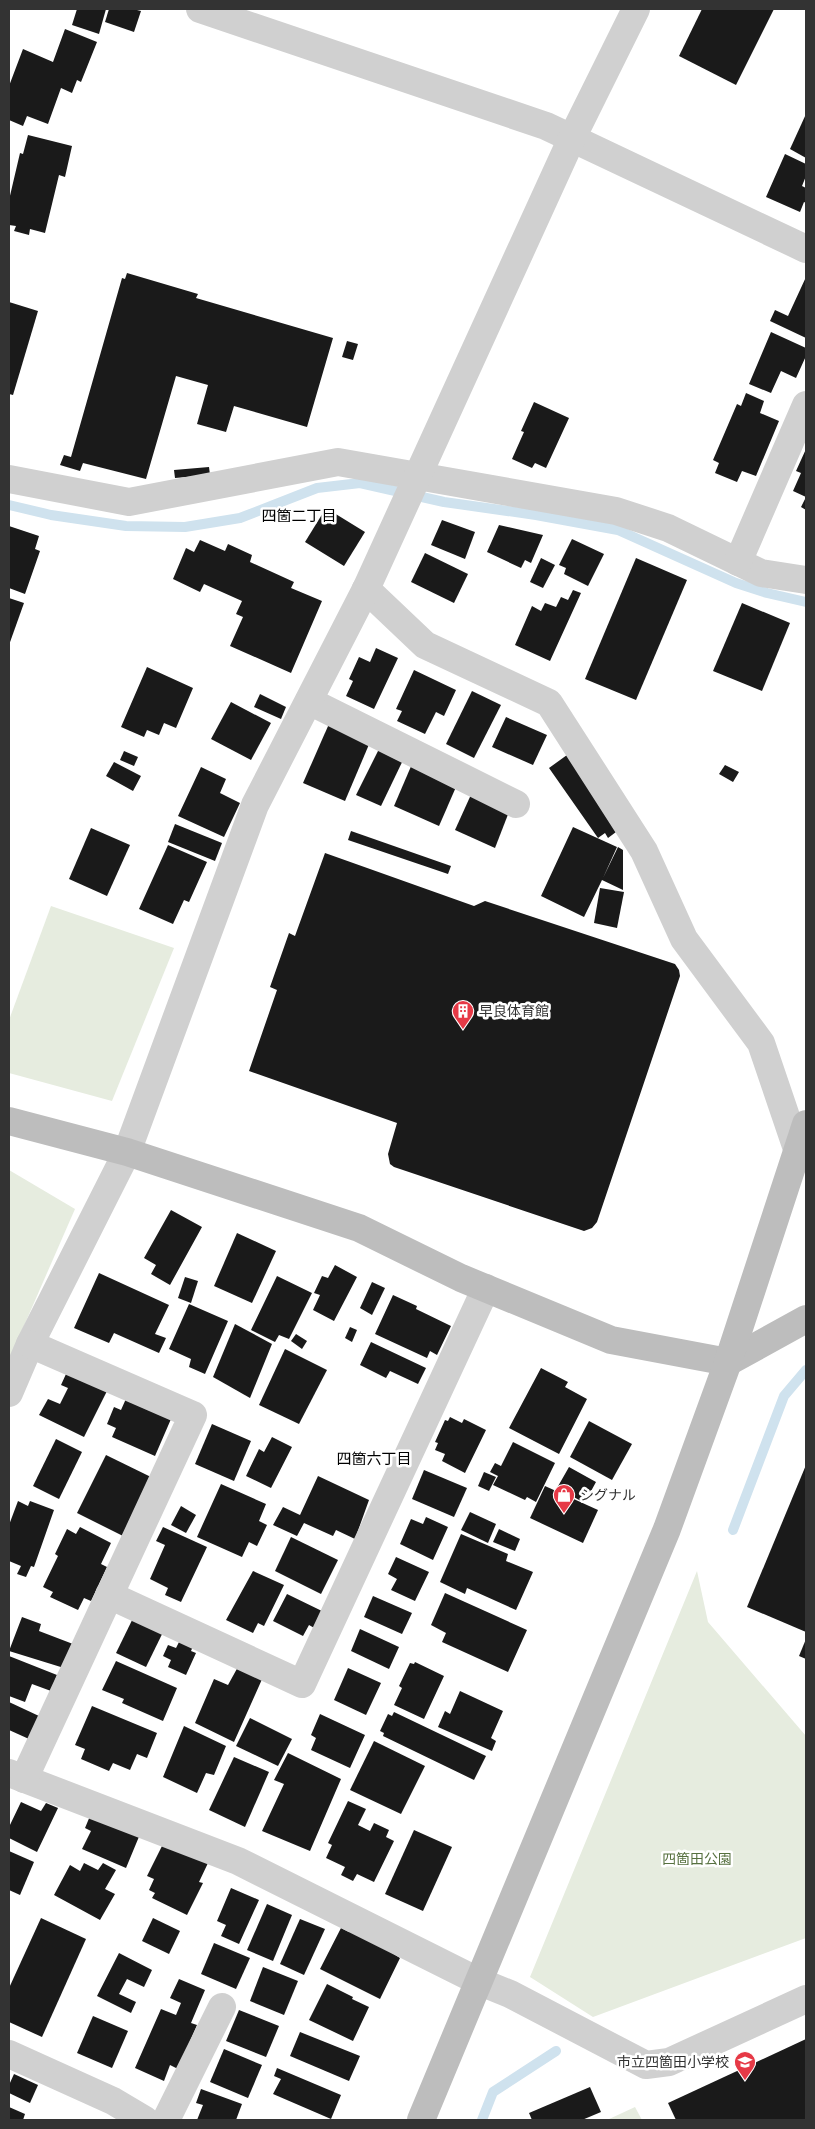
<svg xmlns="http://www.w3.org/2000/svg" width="815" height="2129" font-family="Karla,'Noto Sans JP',sans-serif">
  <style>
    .green { fill: #e6ecdf }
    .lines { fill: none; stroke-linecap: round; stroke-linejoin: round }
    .stream { stroke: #cfe2ee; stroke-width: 10 }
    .building { fill: #1a1a1a }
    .street { stroke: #d0d0d0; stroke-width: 28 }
    .secondary { stroke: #bdbdbd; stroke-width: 28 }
    .labels { text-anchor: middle; stroke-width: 5; stroke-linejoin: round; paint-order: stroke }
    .poi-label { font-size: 14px; fill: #333; stroke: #fff; text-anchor: start }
    .park-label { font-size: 14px; fill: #56703f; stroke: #fff }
    .neighbourhood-label { font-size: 15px; fill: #000; stroke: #fff }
  </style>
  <rect width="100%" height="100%" fill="#fff"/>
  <g class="green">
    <path d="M51 906 174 948 112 1101 9 1073V1020Z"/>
    <path d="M9 1170 75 1209 9 1360Z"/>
    <path d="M697 1571 708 1622 806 1736V1938L593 2017 530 1977Z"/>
    <path d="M635 2107 642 2120H607Z"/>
  </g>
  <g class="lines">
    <g class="stream">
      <path d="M9 505 51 515 126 526 185 527 240 518 317 488 360 483 444 502 536 515 618 530 736 583 767 593 806 602"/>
      <path d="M733 1530 784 1396 806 1370"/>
      <path d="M482 2120 493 2092 556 2051"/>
    </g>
  </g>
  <g class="building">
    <path d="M77 9H106L99 34 72 25Z"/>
    <path d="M109 9H133L141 11 134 32 105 22Z"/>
    <path d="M702 9H774L736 85 679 56Z"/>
    <path d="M65 29 97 42 81 82 77 80 72 93 61 88 48 124 27 116 23 126 9 120V86L23 49 53 62Z"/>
    <path d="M806 114V158L790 149Z"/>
    <path d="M28 135 72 146 65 177 59 175 45 233 30 229 29 235 14 231 16 226 9 225V200L20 153 23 154Z"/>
    <path d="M785 154 806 164V176L802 186 806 188V203L804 202 800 212 766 197Z"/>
    <path d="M127 273 198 294 196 298 333 338 307 427 234 406 226 432 197 424 208 385 176 376 146 479 83 463 80 471 60 465 64 455 71 457 122 278 125 279Z"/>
    <path d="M806 277V338L770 321 775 310 788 316Z"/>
    <path d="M9 302 38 311 13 395 9 394Z"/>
    <path d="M771 332 806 348V356L796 378 781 371 771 393 749 384Z"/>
    <path d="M347 341 358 344 353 360 342 357Z"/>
    <path d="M746 393 764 401 760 413 779 421 756 476 742 471 737 482 715 473 719 463 713 460 737 404 741 406Z"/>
    <path d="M534 402 569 418 546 468 535 463 532 468 512 459 524 432 521 431Z"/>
    <path d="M806 449V510L801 507 806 497 793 491 801 473 796 471Z"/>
    <path d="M209 467 210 475 175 478 174 470Z"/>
    <path d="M326 508 365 532 344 566 305 542Z"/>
    <path d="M442 520 475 532 465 559 431 545Z"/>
    <path d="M499 525 543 535 531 563 525 560 521 568 487 552Z"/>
    <path d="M9 526 39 536 35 549 40 551 25 594 9 588Z"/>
    <path d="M572 539 604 554 588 586 564 574 566 568 559 565Z"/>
    <path d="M200 540 225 551 228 544 252 555 250 562 294 582 291 588 322 601 291 673 230 646 243 617 236 614 242 601 204 584 200 592 173 579 186 548 194 552Z"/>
    <path d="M425 553 468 574 454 603 411 582Z"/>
    <path d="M541 558 555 565 543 588 530 582Z"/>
    <path d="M636 558 687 580 636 700 585 679Z"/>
    <path d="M573 590 581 593 550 661 515 645 532 606 541 611 545 603 556 607 561 597 568 600Z"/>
    <path d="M9 598 24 603 9 645Z"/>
    <path d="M742 603 790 623 762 691 713 671Z"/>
    <path d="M376 648 398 658 374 709 346 696 353 681 349 679 359 657 370 662Z"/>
    <path d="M147 667 193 688 176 728 164 723 159 735 147 730 144 737 121 727Z"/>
    <path d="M414 670 456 690 444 716 436 712 425 734 397 721 402 711 396 709Z"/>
    <path d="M472 691 501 705 474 758 446 744Z"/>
    <path d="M260 694 286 707 281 719 254 707Z"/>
    <path d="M231 702 271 723 251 760 211 739Z"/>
    <path d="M332 717 373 735 345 801 303 783Z"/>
    <path d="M506 717 547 735 533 765 492 747Z"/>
    <path d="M381 745 405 756 381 806 356 795Z"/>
    <path d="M124 751 138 757 134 766 120 760Z"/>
    <path d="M567 755 616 832 608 838 605 833 598 838 549 768Z"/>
    <path d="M415 757 456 787 439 826 394 806Z"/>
    <path d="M114 762 141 776 133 791 106 776Z"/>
    <path d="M725 765 739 772 733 782 719 774Z"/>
    <path d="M201 767 226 779 220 793 240 803 224 837 178 816Z"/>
    <path d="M474 788 512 804 495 848 455 830Z"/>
    <path d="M175 824 222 843 215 861 168 842Z"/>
    <path d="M573 827 617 847 603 878 618 847 623 850V890L602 880 584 917 541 896Z"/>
    <path d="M91 828 130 845 107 896 69 879Z"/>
    <path d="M351 831 451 866 448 874 348 840Z"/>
    <path d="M168 845 207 862 189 902 184 900 173 924 139 909Z"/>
    <path d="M325 853 474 906 485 901 675 964 679 970 680 976 597 1222 592 1228 584 1231 394 1167 390 1164 388 1154 397 1123 249 1071 277 990 270 987 289 933 295 936Z"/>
    <path d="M600 888 624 892 617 928 594 923Z"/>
    <path d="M171 1210 202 1227 170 1285 151 1274 156 1265 144 1258Z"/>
    <path d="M237 1233 276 1251 252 1303 214 1286Z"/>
    <path d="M335 1265 357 1277 334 1321 313 1310 320 1295 314 1293 322 1276 328 1278Z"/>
    <path d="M99 1273 169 1305 155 1334 166 1338 159 1353 114 1333 109 1343 74 1328Z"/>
    <path d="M277 1276 312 1293 289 1339 279 1335 275 1342 251 1330Z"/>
    <path d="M185 1277 198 1281 191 1303 178 1298Z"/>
    <path d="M372 1282 385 1288 372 1315 360 1308Z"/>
    <path d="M393 1295 417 1306 416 1309 451 1326 437 1355 430 1351 427 1358 375 1334Z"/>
    <path d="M189 1304 228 1321 205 1374 189 1367 191 1359 169 1349Z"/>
    <path d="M235 1324 272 1344 250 1398 213 1377Z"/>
    <path d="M350 1327 357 1330 352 1342 345 1338Z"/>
    <path d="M296 1334 307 1341 302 1349 291 1341Z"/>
    <path d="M371 1342 426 1368 418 1384 390 1371 386 1378 360 1365Z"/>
    <path d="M285 1349 327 1370 299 1424 259 1405Z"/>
    <path d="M541 1368 568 1382 565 1387 587 1399 559 1454 509 1428Z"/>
    <path d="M66 1374 109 1387 84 1437 39 1415 48 1399 60 1404 68 1388 61 1385Z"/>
    <path d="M129 1392 171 1419 155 1456 112 1437 116 1428 107 1424 114 1407 121 1410Z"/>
    <path d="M450 1417 462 1423 464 1419 486 1430 465 1473 442 1461 445 1454 435 1450 438 1443 435 1442 445 1420 448 1421Z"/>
    <path d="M589 1421 632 1444 612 1480 570 1457Z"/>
    <path d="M212 1424 251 1441 234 1481 195 1464Z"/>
    <path d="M272 1437 292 1447 271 1488 246 1476 259 1449 264 1452Z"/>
    <path d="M56 1439 82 1452 59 1499 33 1486Z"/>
    <path d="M513 1442 555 1463 536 1502 527 1497 525 1500 493 1485 498 1476 490 1472 495 1463 501 1466Z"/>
    <path d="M106 1455 153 1478 125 1537 77 1513Z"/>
    <path d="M806 1465V1632L747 1607Z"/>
    <path d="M569 1467 596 1482 590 1493 587 1491 581 1501 557 1488Z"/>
    <path d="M424 1470 467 1488 454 1517 412 1499Z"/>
    <path d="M484 1472 496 1477 489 1491 478 1486Z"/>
    <path d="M318 1476 369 1500 355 1539 336 1530 333 1536 304 1523 297 1536 273 1525 283 1507 300 1515Z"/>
    <path d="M221 1484 266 1504 259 1521 267 1525 257 1546 249 1542 242 1557 197 1537Z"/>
    <path d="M545 1486 598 1510 583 1543 530 1518Z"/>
    <path d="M18 1501 28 1506 30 1501 54 1510 34 1567 31 1566 26 1577 17 1574 21 1566 9 1561V1525Z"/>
    <path d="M181 1506 196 1515 186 1533 171 1525Z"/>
    <path d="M470 1512 496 1524 488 1543 461 1530Z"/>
    <path d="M426 1517 448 1527 433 1560 400 1544 411 1519 423 1524Z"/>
    <path d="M80 1527 111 1543 101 1564 107 1567 91 1601 84 1598 78 1610 50 1597 53 1592 43 1587 58 1556 55 1554 67 1529 76 1534Z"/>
    <path d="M163 1527 207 1547 181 1602 165 1595 168 1588 150 1579 165 1545 156 1541Z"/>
    <path d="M499 1529 520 1539 515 1551 493 1542Z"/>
    <path d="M461 1534 508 1554 506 1561 533 1572 516 1610 467 1588 465 1594 440 1582Z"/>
    <path d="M291 1537 338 1560 321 1594 275 1571Z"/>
    <path d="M396 1557 429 1572 415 1601 391 1590 397 1579 388 1574Z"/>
    <path d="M253 1571 284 1585 264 1626 258 1623 253 1633 226 1620Z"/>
    <path d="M445 1593 527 1630 508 1672 442 1642 446 1633 431 1625Z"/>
    <path d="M287 1594 324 1612 316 1629 309 1625 303 1636 273 1621Z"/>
    <path d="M373 1596 412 1613 402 1634 364 1617Z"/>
    <path d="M137 1610 167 1624 146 1667 116 1653Z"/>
    <path d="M22 1617 41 1624 39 1631 73 1644 64 1668 9 1651Z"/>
    <path d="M360 1629 399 1647 389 1669 351 1651Z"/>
    <path d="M181 1638 194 1644 191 1651 196 1653 186 1675 168 1667 171 1660 163 1656 168 1645 176 1648Z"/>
    <path d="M806 1639V1659L799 1656Z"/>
    <path d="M9 1656 57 1675 51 1691 32 1684 25 1702 9 1696Z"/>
    <path d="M116 1661 177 1688 163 1721 122 1703 124 1699 102 1690Z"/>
    <path d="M415 1662 444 1676 424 1719 394 1705 402 1688 399 1686 410 1663 414 1664Z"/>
    <path d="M239 1665 263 1677 234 1742 195 1723 214 1679 228 1685Z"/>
    <path d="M348 1668 381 1683 366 1715 334 1700Z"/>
    <path d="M460 1691 503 1711 491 1738 496 1741 492 1751 438 1727 445 1711 450 1714Z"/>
    <path d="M9 1702 39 1716 29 1739 9 1730Z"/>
    <path d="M92 1706 157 1733 147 1758 137 1754 130 1770 113 1763 109 1771 81 1759 85 1749 75 1745Z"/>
    <path d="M394 1712 486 1756 474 1780 383 1736 384 1733 380 1731 388 1714 392 1716Z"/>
    <path d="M320 1714 365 1735 350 1768 311 1750 316 1738 311 1735Z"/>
    <path d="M250 1718 292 1739 278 1766 236 1746Z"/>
    <path d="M184 1726 226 1746 214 1775 206 1773 197 1793 163 1777Z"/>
    <path d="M374 1741 425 1766 401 1814 350 1790Z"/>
    <path d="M288 1753 341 1779 310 1851 262 1831 284 1784 274 1780Z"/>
    <path d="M234 1757 269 1772 245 1827 209 1810Z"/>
    <path d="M348 1801 366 1809 358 1825 370 1831 374 1823 389 1830 386 1837 394 1841 374 1882 357 1874 353 1881 341 1875 345 1867 326 1858 332 1845 328 1843Z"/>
    <path d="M21 1802 41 1811 46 1803 58 1808 37 1852 9 1838V1827Z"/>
    <path d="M90 1816 143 1827 126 1868 82 1849 91 1831 85 1828Z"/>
    <path d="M414 1830 452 1847 423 1911 385 1894Z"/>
    <path d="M164 1842 208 1863 199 1882 203 1883 187 1915 152 1898 155 1893 149 1890 154 1879 147 1876Z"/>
    <path d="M9 1851 34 1862 20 1895 9 1890Z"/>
    <path d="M84 1863 98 1870 103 1863 116 1870 105 1889 115 1894 100 1920 54 1895 70 1865 80 1871Z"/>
    <path d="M231 1888 259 1900 239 1944 221 1936 226 1925 217 1921Z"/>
    <path d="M267 1904 292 1915 273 1961 247 1950Z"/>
    <path d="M41 1918 86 1939 42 2037 9 2022V1988Z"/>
    <path d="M153 1918 180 1931 169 1954 142 1941Z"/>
    <path d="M300 1919 325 1929 304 1975 280 1964Z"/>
    <path d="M351 1927 400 1958 380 1999 320 1969 341 1928 349 1932Z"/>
    <path d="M214 1943 250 1958 236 1989 201 1974Z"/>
    <path d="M119 1953 152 1970 144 1987 127 1979 119 1994 136 2002 131 2013 97 1996Z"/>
    <path d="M263 1967 298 1981 284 2015 250 2001Z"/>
    <path d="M179 1979 205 1990 191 2023 197 2025 178 2069 170 2065 164 2081 135 2068 161 2009 176 2015 181 2003 170 1998Z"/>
    <path d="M327 1984 353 1997 352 1999 369 2007 353 2041 309 2020Z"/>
    <path d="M239 2010 279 2026 266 2057 226 2041Z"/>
    <path d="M93 2016 128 2031 112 2068 77 2053Z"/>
    <path d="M300 2032 360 2056 349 2081 290 2056Z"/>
    <path d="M806 2039V2120H676L668 2103Z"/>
    <path d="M224 2049 262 2065 248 2098 210 2082Z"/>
    <path d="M277 2068 341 2095 331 2119 273 2094 281 2079 274 2076Z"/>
    <path d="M14 2074 38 2085 30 2103 9 2093V2085Z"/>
    <path d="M590 2087 601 2112 582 2120H532L529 2113Z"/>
    <path d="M201 2089 242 2104 236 2120H197L203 2105 196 2103Z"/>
    <path d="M9 2107 25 2114 23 2120H9Z"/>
  </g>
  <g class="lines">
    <g class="street">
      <path d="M200 9 546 126 806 249"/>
      <path d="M9 479 129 502 338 462 616 511 668 528 761 573 806 580"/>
      <path d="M738 562 806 405"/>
      <path d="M366 589 425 645 549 703 644 851 684 939 761 1043 797 1149"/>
      <path d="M309 701 516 804"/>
      <path d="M9 1393 30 1344 127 1152 255 805 366 589 572 138 636 9"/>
      <path d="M109 1595 302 1684 486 1288"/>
      <path d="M9 1773 238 1861 478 1981 510 1994 646 2065 669 2062 806 1999"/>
      <path d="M24 1779 193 1415 30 1344"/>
      <path d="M9 2054 113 2101 145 2120"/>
      <path d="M166 2120 222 2007"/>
    </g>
    <g class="secondary">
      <path d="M9 1121 127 1152 359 1228 461 1278 611 1340 728 1362 806 1319"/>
      <path d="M421 2120 667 1529 728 1362 806 1124"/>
    </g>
  </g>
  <defs>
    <g id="building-pin" transform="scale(1.125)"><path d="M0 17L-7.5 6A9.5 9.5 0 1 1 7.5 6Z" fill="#e63946" stroke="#fff"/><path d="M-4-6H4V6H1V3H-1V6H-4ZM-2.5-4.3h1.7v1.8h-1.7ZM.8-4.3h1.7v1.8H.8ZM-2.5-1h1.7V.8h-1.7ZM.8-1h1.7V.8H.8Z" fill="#fff"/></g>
    <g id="shop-pin" transform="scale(1.125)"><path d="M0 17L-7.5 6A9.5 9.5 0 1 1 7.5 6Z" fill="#e63946" stroke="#fff"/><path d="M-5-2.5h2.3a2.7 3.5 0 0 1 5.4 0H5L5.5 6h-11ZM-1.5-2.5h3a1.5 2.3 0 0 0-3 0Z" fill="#fff"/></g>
    <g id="school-pin" transform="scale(1.125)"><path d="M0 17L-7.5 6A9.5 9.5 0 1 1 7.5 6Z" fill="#e63946" stroke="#fff"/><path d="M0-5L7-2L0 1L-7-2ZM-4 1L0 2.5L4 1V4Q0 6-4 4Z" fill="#fff"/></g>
  </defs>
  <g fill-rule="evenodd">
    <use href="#building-pin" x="463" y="1011"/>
    <use href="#shop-pin" x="564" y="1495"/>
    <use href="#school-pin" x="745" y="2062"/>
  </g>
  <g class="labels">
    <g class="poi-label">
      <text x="479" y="1016">早良体育館</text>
      <text x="580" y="1500">シグナル</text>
      <text x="729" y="2067" text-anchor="end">市立四箇田小学校</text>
    </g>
    <g class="park-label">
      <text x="697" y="1864">四箇田公園</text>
    </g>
    <g class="neighbourhood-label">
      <text x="299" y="521">四箇二丁目</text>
      <text x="374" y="1464">四箇六丁目</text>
    </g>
  </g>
  <rect width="815" height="2129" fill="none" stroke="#333333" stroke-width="20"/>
</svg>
